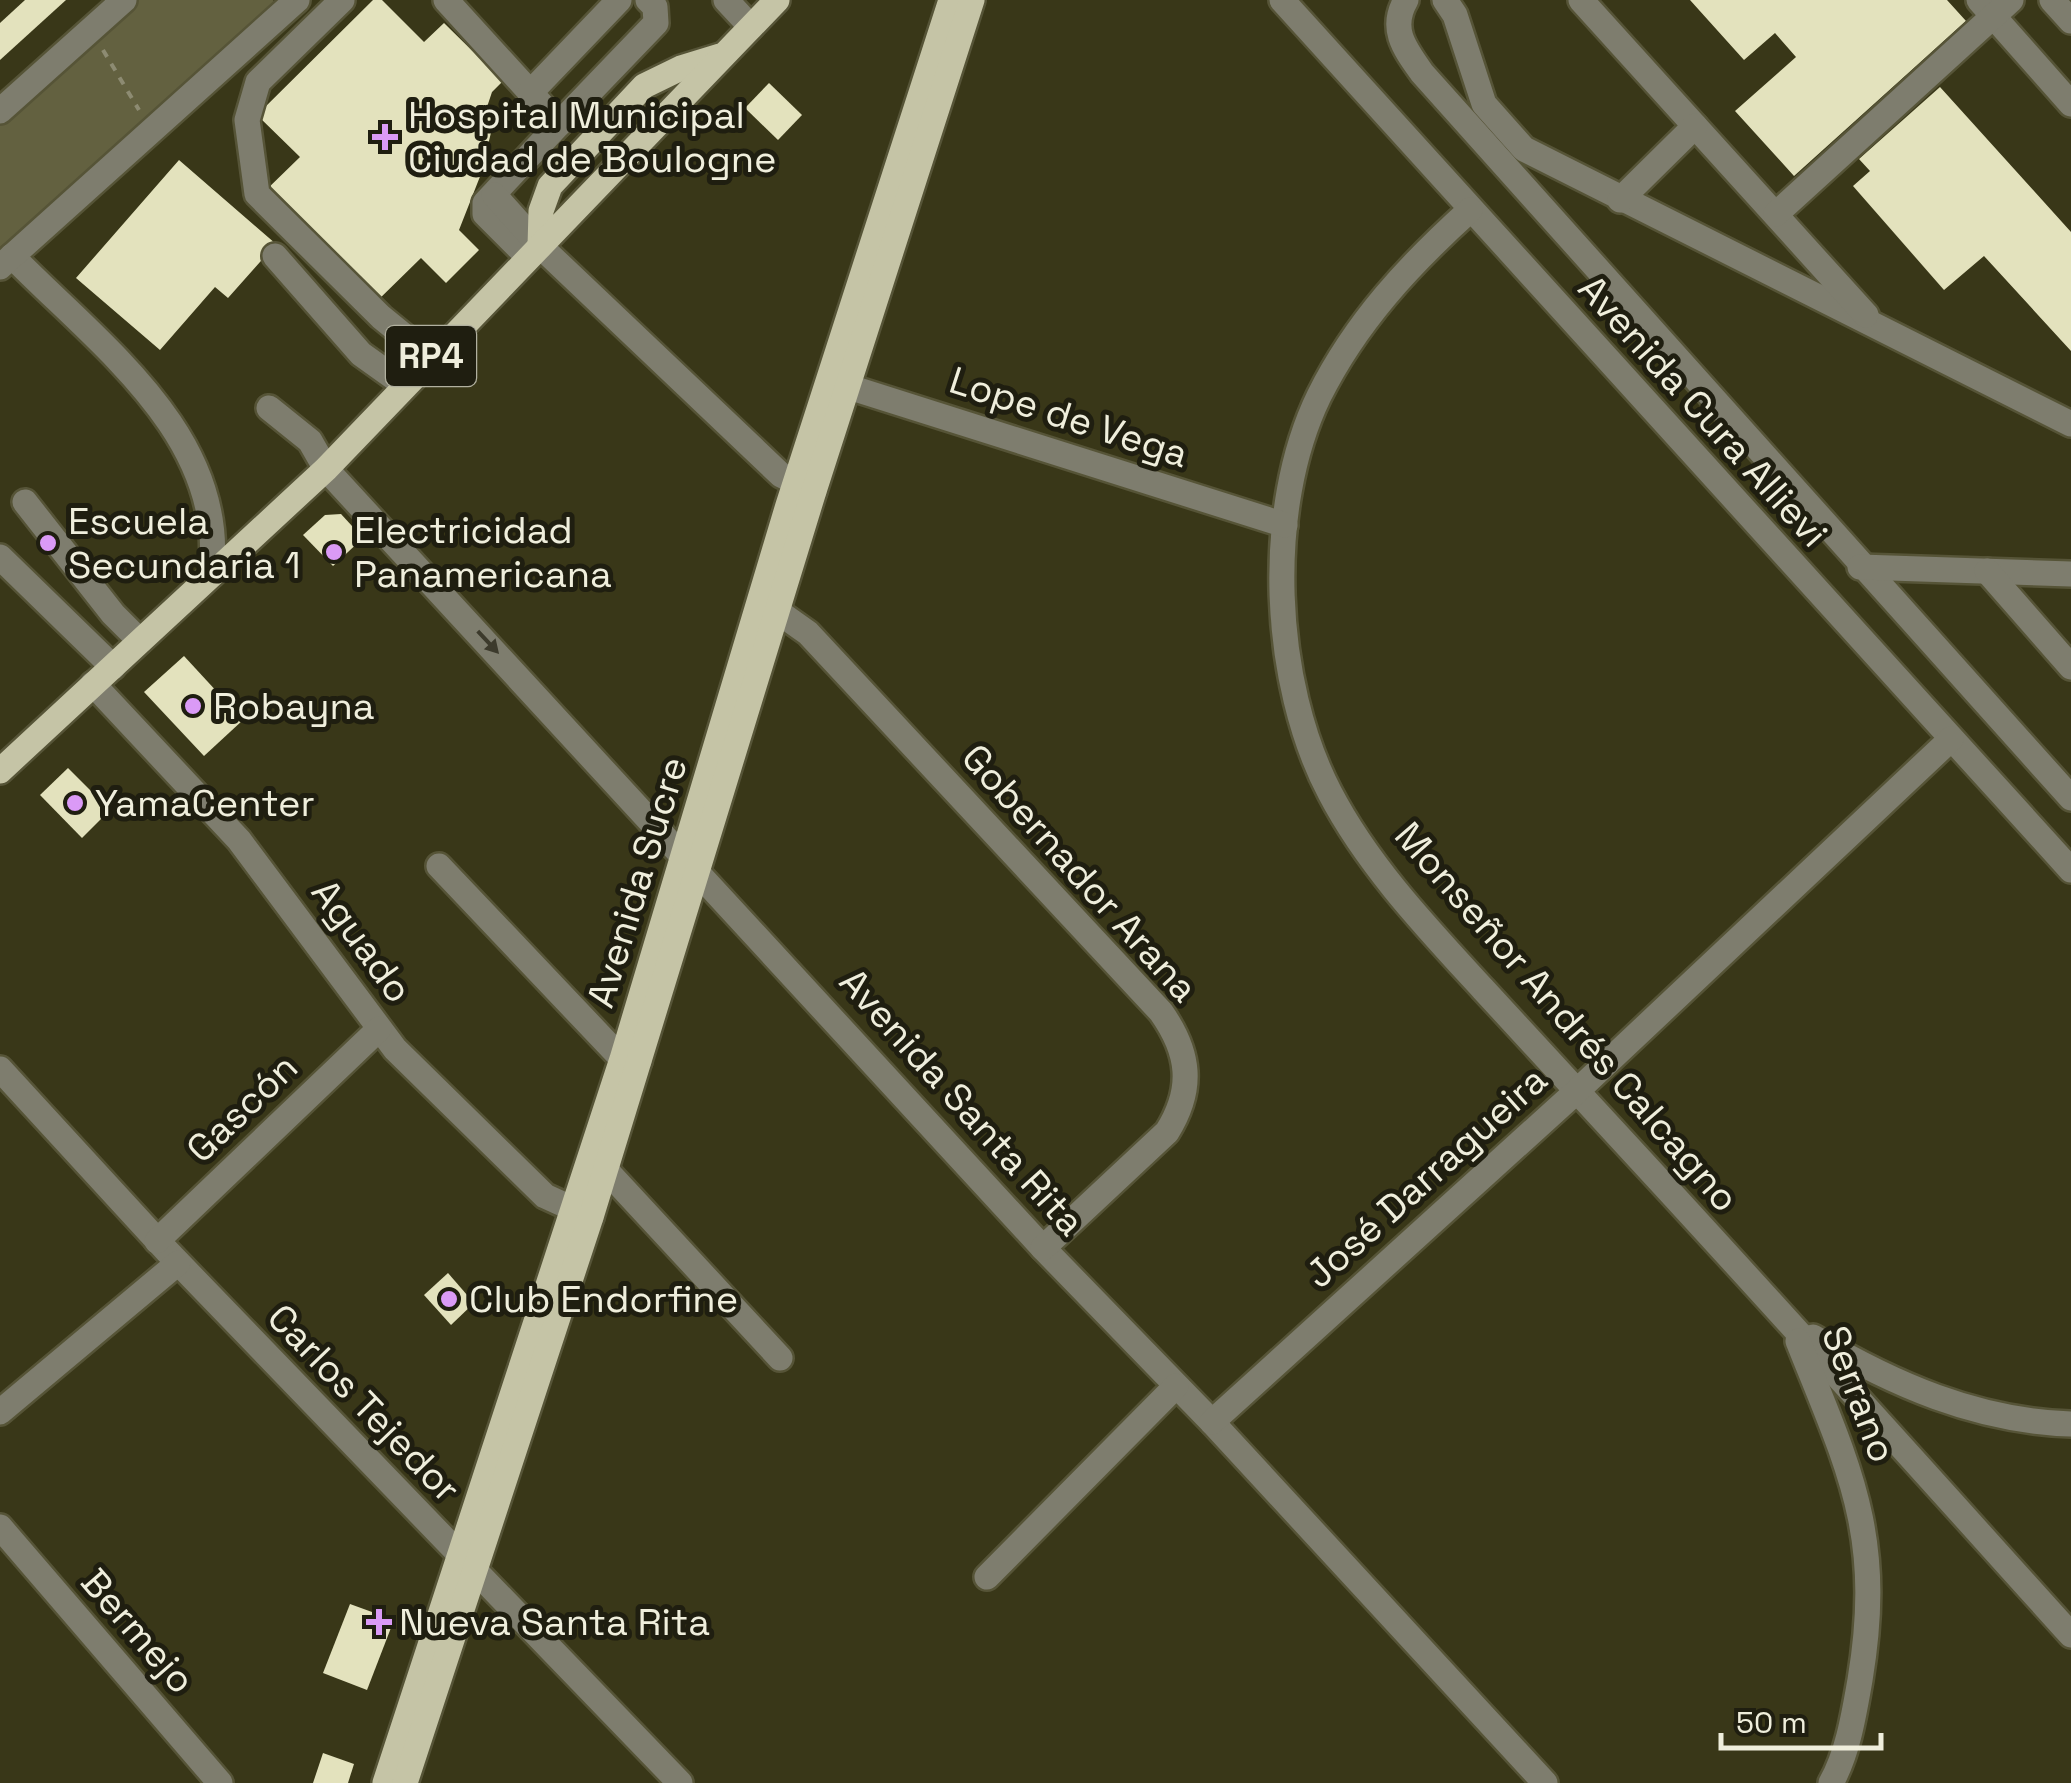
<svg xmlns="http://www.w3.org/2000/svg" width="2071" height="1783" font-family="'Space Grotesk',sans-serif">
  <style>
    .green { fill: #636140 }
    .building { fill: #e3e2bd }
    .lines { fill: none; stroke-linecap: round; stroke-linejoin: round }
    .minor-casing { stroke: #565437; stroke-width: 30 }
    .major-casing { stroke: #565437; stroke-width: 30 }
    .path { stroke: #8d8b72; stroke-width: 4; stroke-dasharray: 8 8; stroke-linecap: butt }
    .minor { stroke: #7e7d6e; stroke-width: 25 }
    .major { stroke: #c5c4a6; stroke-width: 25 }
    .oneway { fill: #3c3a2c }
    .poi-dot { fill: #da9af6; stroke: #1f1e10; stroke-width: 4 }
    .labels { text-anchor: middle; stroke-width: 10; stroke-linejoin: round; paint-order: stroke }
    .shield { fill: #1f1e10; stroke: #b1b09f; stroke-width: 2.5 }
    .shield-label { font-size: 35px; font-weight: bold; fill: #efeedc }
    .poi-label { font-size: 38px; fill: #efeedc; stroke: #1f1e10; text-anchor: start }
    .street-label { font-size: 38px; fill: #efeedc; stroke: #1f1e10 }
  </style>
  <rect width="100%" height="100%" fill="#393718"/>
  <path class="green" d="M137 0H273L276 4 0 248V123Z"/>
  <g class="building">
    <path d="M25 0H66L0 60V23Z"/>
    <path d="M373 0H382L424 42 444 23 503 81 492 92 485 113 495 116 481 174 459 230 479 250 446 283 421 258 373 305 262 194 300 157 257 115Z"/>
    <path d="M1690 0H1947L1966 21 1794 176 1735 111 1796 57 1775 33 1744 60Z"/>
    <path d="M769 83 802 115 778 140 745 108Z"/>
    <path d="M1940 87 2071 232V351L1984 256 1944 290 1853 186 1870 171 1859 159Z"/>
    <path d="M179 160 276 244 228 298 215 287 160 350 76 278Z"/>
    <path d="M341 514 363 538 333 566 303 535 325 515Z"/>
    <path d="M184 656 243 720 204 756 144 692Z"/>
    <path d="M68 768 110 810 82 838 40 795Z"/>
    <path d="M448 1273 474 1303 451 1325 424 1295Z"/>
    <path d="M350 1604 394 1620 367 1690 323 1673Z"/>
    <path d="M323 1753 354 1764 348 1783H313Z"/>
  </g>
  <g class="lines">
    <g class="minor-casing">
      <g id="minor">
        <path d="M342 0 258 82 247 120 257 194 381 317 430 357"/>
        <path d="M446 0 559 124 485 203V214L528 257"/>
        <path d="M726 0 751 27"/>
        <path d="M1282 0 2071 870"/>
        <path d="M1406 0C1389 29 1405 49 1422 73L2071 798"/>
        <path d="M1445 0 1455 15 1484 104 1524 149 2071 424"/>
        <path d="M1581 0 1866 315"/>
        <path d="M1979 0 2071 104"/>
        <path d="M2052 0 2071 21"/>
        <path d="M530 93 619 0"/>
        <path d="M0 111 124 0"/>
        <path d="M559 124 656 23 655 7 648 0"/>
        <path d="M494 195 540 246 781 475 814 491"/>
        <path d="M1620 200 1695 126"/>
        <path d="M1470 210C1409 265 1356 322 1319 396 1264 509 1272 683 1330 793 1368 866 1428 929 1483 989 1542 1053 1600 1116 1658 1179 1797 1330 1934 1483 2071 1635"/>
        <path d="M1776 214 2011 0"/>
        <path d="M12 256C98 344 229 437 211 575"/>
        <path d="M275 256 361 354 403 384"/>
        <path d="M0 267 297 0"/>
        <path d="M830 381 1285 525"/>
        <path d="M269 408 310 441 326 469 1043 1248 1212 1422 1545 1783"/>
        <path d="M25 502 113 614 140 641"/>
        <path d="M0 557 113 667"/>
        <path d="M1860 567 2071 574"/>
        <path d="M1987 571 2071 667"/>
        <path d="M777 611 808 633 1161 1012C1190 1053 1194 1089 1167 1132L1043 1248"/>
        <path d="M93 684 239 840 395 1049 545 1196 591 1217"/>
        <path d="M439 866 622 1059 639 1061"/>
        <path d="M0 1069 167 1251 680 1783"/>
        <path d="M605 1169 780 1358"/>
        <path d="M157 1241 379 1029"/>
        <path d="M1813 1337C1893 1384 1976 1421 2071 1424"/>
        <path d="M1798 1341C1850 1471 1884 1535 1860 1680 1854 1714 1848 1753 1831 1783"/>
        <path d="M0 1412 178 1263"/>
        <path d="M1212 1422 1577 1091 1951 739"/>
        <path d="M0 1527 220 1783"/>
        <path d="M987 1577 1176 1386"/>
      </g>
    </g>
    <g class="major-casing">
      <g id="major">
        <path d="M540 246 541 211 550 186 644 86 681 68 720 56"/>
        <path d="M0 771 326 469 777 0"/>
        <path d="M385 1783 622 1059 788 505 951 0"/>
        <path d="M405 1783 591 1217 814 491 972 0"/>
      </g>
    </g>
    <path class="path" d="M103 50 139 110"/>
    <use href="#minor" class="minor"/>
    <use href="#major" class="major"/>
  </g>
  <defs><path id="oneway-solid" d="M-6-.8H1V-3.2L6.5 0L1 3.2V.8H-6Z" transform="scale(2.5)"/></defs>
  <use class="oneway" href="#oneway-solid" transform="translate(488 642) rotate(47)"/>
  <g class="poi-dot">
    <path d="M380 122h10v10h10v10h-10v10h-10v-10h-10v-10h10z"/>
    <circle cx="48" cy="543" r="10"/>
    <circle cx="334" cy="552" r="10"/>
    <circle cx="193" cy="706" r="10"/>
    <circle cx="75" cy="803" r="10"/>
    <circle cx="449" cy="1299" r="10"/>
    <path d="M374 1607h10v10h10v10h-10v10h-10v-10h-10v-10h10z"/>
  </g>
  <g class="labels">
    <rect class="shield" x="386" y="326" width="90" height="60" rx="8"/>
    <g class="shield-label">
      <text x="431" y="368">RP4</text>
    </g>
    <g class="poi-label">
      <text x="408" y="128">Hospital Municipal<tspan x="408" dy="44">Ciudad de Boulogne</tspan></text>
      <text x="68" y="534">Escuela<tspan x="68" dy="44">Secundaria 1</tspan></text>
      <text x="354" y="543">Electricidad<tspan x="354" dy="44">Panamericana</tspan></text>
      <text x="213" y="719">Robayna</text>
      <text x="95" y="816">YamaCenter</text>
      <text x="469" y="1312">Club Endorfine</text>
      <text x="399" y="1635">Nueva Santa Rita</text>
    </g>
    <g class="street-label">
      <text transform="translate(1703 411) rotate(48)" y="13">Avenida Cura Allievi</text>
      <text transform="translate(1069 417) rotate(18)" y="13">Lope de Vega</text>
      <text transform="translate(1080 873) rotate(48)" y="13">Gobernador Arana</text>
      <text transform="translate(637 882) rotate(-73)" y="13">Avenida Sucre</text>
      <text transform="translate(362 941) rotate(54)" y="13">Aguado</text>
      <text transform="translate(1567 1017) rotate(49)" y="13">Monseñor Andrés Calcagno</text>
      <text transform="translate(962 1102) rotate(48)" y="13">Avenida Santa Rita</text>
      <text transform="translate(242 1108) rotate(-44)" y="13">Gascón</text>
      <text transform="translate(1426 1177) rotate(-42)" y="13">José Darragueira</text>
      <text transform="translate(1859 1394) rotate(69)" y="13">Serrano</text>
      <text transform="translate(364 1403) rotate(46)" y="13">Carlos Tejedor</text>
      <text transform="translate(138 1631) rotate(49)" y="13">Bermejo</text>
    </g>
  </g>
  <path d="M1721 1733v15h160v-15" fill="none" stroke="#efeedc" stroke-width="5"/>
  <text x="1736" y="1733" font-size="30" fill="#efeedc" stroke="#1f1e10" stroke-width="8" paint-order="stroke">50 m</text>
</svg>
